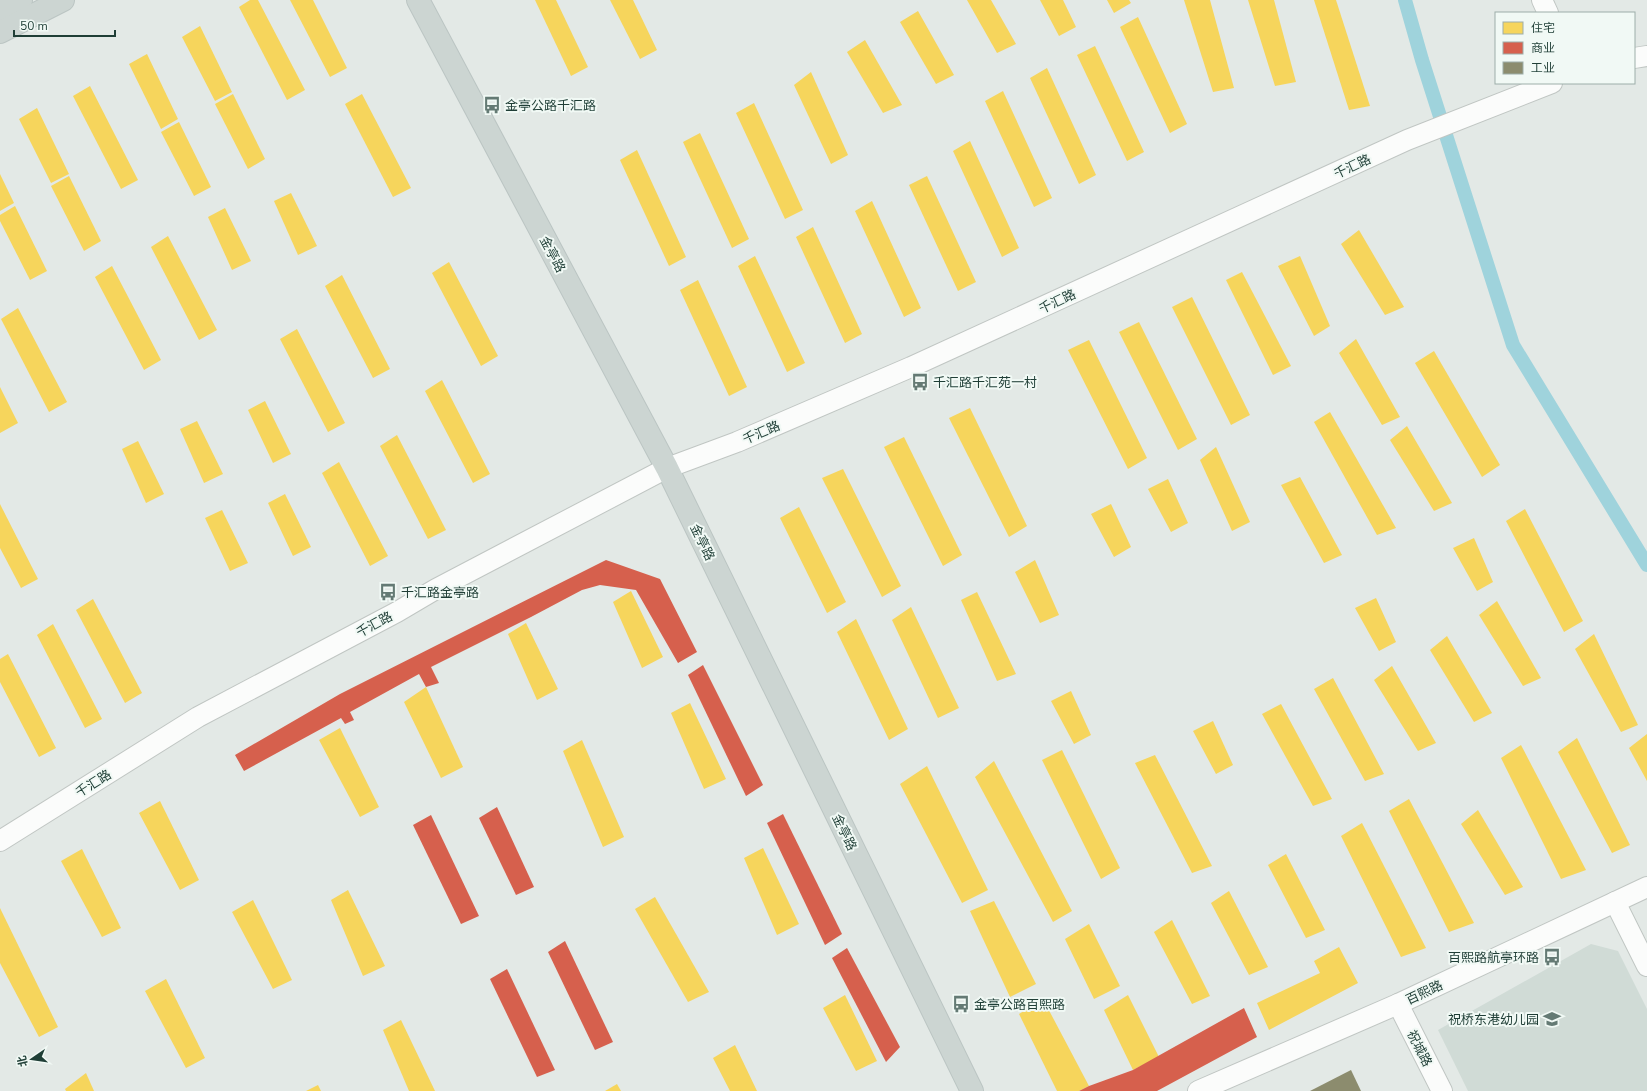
<svg xmlns="http://www.w3.org/2000/svg" width="1647" height="1091" font-family="'Nunito Sans','Noto Sans SC',sans-serif">
  <style>
    .built { fill: #d0dbd6 }
    .homes { fill: #f6d55c }
    .shops { fill: #d6604d }
    .industry { fill: #8c8c6e }
    .lines { fill: none; stroke-linecap: round; stroke-linejoin: round }
    .canal { stroke: #9fd3dc; stroke-width: 14 }
    .minor-casing { stroke: #c0c6c3; stroke-width: 22 }
    .major-casing { stroke: #bbc5c3; stroke-width: 24 }
    .minor { stroke: #fbfcfb; stroke-width: 20 }
    .major { stroke: #ccd5d2; stroke-width: 22 }
    .labels { text-anchor: middle; stroke-width: 4; stroke-linejoin: round; paint-order: stroke }
    .poi-label { font-size: 13px; fill: #1f3e36; stroke: #f1f9f5; text-anchor: start }
    .street-label { font-size: 13px; fill: #1f3e36; stroke: #f1f9f5 }
  </style>
  <rect width="100%" height="100%" fill="#e3e9e6"/>
  <path class="built" d="M1591 944 1618 951 1647 1009V1091H1468L1438 1030Z"/>
  <g class="homes">
    <path d="M250 0H258L305 90 287 100 239 7Z"/>
    <path d="M290 0H313L347 68 330 77Z"/>
    <path d="M535 0H556L588 67 571 76Z"/>
    <path d="M610 0H633L657 50 640 59Z"/>
    <path d="M967 0H991L1016 44 997 53Z"/>
    <path d="M1040 0H1063L1076 27 1059 36Z"/>
    <path d="M1107 0H1129L1131 3 1114 13Z"/>
    <path d="M1184 0H1210L1234 88 1213 92Z"/>
    <path d="M1248 0H1274L1296 82 1275 86Z"/>
    <path d="M1314 0H1336L1370 106 1349 110Z"/>
    <path d="M918 11 954 75 936 84 900 22Z"/>
    <path d="M1138 17 1187 124 1170 133 1120 27Z"/>
    <path d="M200 26 232 92 215 101 182 37Z"/>
    <path d="M865 40 902 105 883 113 847 52Z"/>
    <path d="M1095 46 1144 152 1127 161 1077 55Z"/>
    <path d="M147 54 178 119 161 129 129 64Z"/>
    <path d="M1047 68 1096 175 1079 184 1030 78Z"/>
    <path d="M811 72 848 155 831 164 794 85Z"/>
    <path d="M90 86 138 180 121 189 73 96Z"/>
    <path d="M1003 91 1052 198 1034 207 985 101Z"/>
    <path d="M233 94 265 159 248 169 215 104Z"/>
    <path d="M362 94 411 188 393 197 345 104Z"/>
    <path d="M754 103 803 210 785 219 736 113Z"/>
    <path d="M37 108 69 174 51 183 19 119Z"/>
    <path d="M179 122 211 187 194 196 161 132Z"/>
    <path d="M700 133 749 239 732 248 683 142Z"/>
    <path d="M970 141 1019 248 1002 257 953 151Z"/>
    <path d="M637 150 686 257 669 266 620 160Z"/>
    <path d="M0 174 14 203 0 211Z"/>
    <path d="M69 176 101 241 84 251 51 186Z"/>
    <path d="M927 176 976 282 958 291 909 185Z"/>
    <path d="M291 193 317 246 298 255 274 201Z"/>
    <path d="M872 201 921 308 904 317 855 211Z"/>
    <path d="M15 206 47 271 30 280 0 221V215Z"/>
    <path d="M225 208 251 261 232 270 208 217Z"/>
    <path d="M813 227 862 334 845 343 796 237Z"/>
    <path d="M1359 230 1404 307 1385 315 1341 244Z"/>
    <path d="M168 236 217 330 199 340 151 247Z"/>
    <path d="M755 256 805 363 787 372 738 266Z"/>
    <path d="M1300 256 1330 326 1314 336 1278 266Z"/>
    <path d="M449 262 498 356 481 366 432 273Z"/>
    <path d="M112 266 161 360 144 370 95 277Z"/>
    <path d="M1242 272 1291 366 1273 375 1226 280Z"/>
    <path d="M342 275 390 369 373 378 325 286Z"/>
    <path d="M698 280 747 387 729 396 680 290Z"/>
    <path d="M1192 297 1250 415 1231 425 1172 307Z"/>
    <path d="M18 308 67 402 49 412 1 319Z"/>
    <path d="M1139 322 1197 439 1178 450 1119 332Z"/>
    <path d="M297 329 345 423 328 432 280 339Z"/>
    <path d="M1356 339 1400 417 1382 425 1339 353Z"/>
    <path d="M1089 340 1147 458 1128 469 1068 350Z"/>
    <path d="M1434 351 1500 465 1482 477 1415 363Z"/>
    <path d="M442 380 490 474 473 483 425 391Z"/>
    <path d="M0 387 18 423 0 433Z"/>
    <path d="M265 401 291 454 273 463 248 410Z"/>
    <path d="M970 408 1027 526 1009 537 949 418Z"/>
    <path d="M1330 412 1396 528 1377 535 1314 422Z"/>
    <path d="M197 421 223 474 204 483 180 429Z"/>
    <path d="M1407 426 1452 503 1434 511 1390 440Z"/>
    <path d="M397 435 446 530 428 539 380 446Z"/>
    <path d="M904 437 962 555 943 566 884 447Z"/>
    <path d="M138 441 164 494 146 503 122 449Z"/>
    <path d="M1216 447 1250 522 1232 531 1200 460Z"/>
    <path d="M339 462 388 556 370 566 322 473Z"/>
    <path d="M843 469 901 586 882 597 822 478Z"/>
    <path d="M1300 477 1342 555 1324 563 1281 485Z"/>
    <path d="M1168 479 1188 523 1171 532 1148 489Z"/>
    <path d="M285 494 311 547 293 556 268 503Z"/>
    <path d="M0 504 38 579 21 588 0 548Z"/>
    <path d="M1111 504 1131 547 1114 557 1091 514Z"/>
    <path d="M799 507 846 602 827 613 780 518Z"/>
    <path d="M1525 509 1583 621 1564 632 1506 521Z"/>
    <path d="M222 510 248 563 230 571 205 518Z"/>
    <path d="M1474 538 1493 582 1477 591 1453 548Z"/>
    <path d="M1035 560 1059 615 1040 623 1015 572Z"/>
    <path d="M631 591 663 657 642 668 613 602Z"/>
    <path d="M977 592 1016 674 997 681 961 600Z"/>
    <path d="M1376 598 1396 642 1379 651 1355 608Z"/>
    <path d="M93 599 142 693 125 703 76 610Z"/>
    <path d="M1497 601 1541 678 1523 686 1479 615Z"/>
    <path d="M911 607 959 708 938 718 892 620Z"/>
    <path d="M856 619 908 729 889 740 837 632Z"/>
    <path d="M526 623 558 689 537 700 508 634Z"/>
    <path d="M53 624 102 719 85 728 37 635Z"/>
    <path d="M1594 634 1638 725 1621 732 1575 649Z"/>
    <path d="M1447 636 1492 713 1474 722 1430 650Z"/>
    <path d="M8 654 56 748 39 757 0 682V659Z"/>
    <path d="M1392 666 1436 743 1418 751 1374 680Z"/>
    <path d="M1333 678 1384 774 1365 781 1314 689Z"/>
    <path d="M426 687 463 767 441 778 404 702Z"/>
    <path d="M1071 691 1091 735 1074 744 1051 701Z"/>
    <path d="M690 703 726 779 704 789 671 713Z"/>
    <path d="M1281 704 1332 799 1313 806 1262 714Z"/>
    <path d="M1213 721 1233 765 1216 774 1193 731Z"/>
    <path d="M340 728 379 807 360 817 319 740Z"/>
    <path d="M1647 734V781L1629 748Z"/>
    <path d="M1577 738 1630 845 1612 853 1558 752Z"/>
    <path d="M582 740 624 837 603 847 563 751Z"/>
    <path d="M1521 745 1586 870 1561 879 1501 758Z"/>
    <path d="M1062 750 1120 868 1101 879 1042 760Z"/>
    <path d="M1155 755 1212 866 1192 873 1135 763Z"/>
    <path d="M994 761 1072 911 1053 922 975 777Z"/>
    <path d="M927 766 988 890 962 903 900 784Z"/>
    <path d="M1409 799 1474 923 1449 932 1389 811Z"/>
    <path d="M160 801 199 880 180 890 139 813Z"/>
    <path d="M1478 810 1523 887 1505 895 1461 824Z"/>
    <path d="M1362 823 1426 948 1401 957 1341 836Z"/>
    <path d="M763 848 799 924 777 935 744 858Z"/>
    <path d="M82 849 121 928 102 937 61 861Z"/>
    <path d="M1286 854 1325 930 1306 938 1268 865Z"/>
    <path d="M348 890 385 966 363 976 331 900Z"/>
    <path d="M1229 891 1268 967 1249 975 1211 903Z"/>
    <path d="M655 897 709 992 688 1002 635 909Z"/>
    <path d="M253 900 292 980 273 989 232 912Z"/>
    <path d="M994 901 1036 984 1010 997 970 911Z"/>
    <path d="M0 908 58 1027 39 1037 0 963Z"/>
    <path d="M1172 920 1210 996 1192 1004 1154 932Z"/>
    <path d="M1089 924 1120 986 1094 999 1065 939Z"/>
    <path d="M1339 947 1358 983 1269 1030 1257 1003 1320 973 1314 961Z"/>
    <path d="M166 979 205 1058 186 1068 145 991Z"/>
    <path d="M845 995 877 1061 856 1071 823 1008Z"/>
    <path d="M1128 995 1159 1057 1133 1070 1104 1010Z"/>
    <path d="M1043 999 1089 1086 1079 1091H1057L1019 1014Z"/>
    <path d="M401 1020 435 1091H409L383 1030Z"/>
    <path d="M735 1045 757 1091H730L713 1058Z"/>
    <path d="M86 1073 94 1091H66L65 1089Z"/>
    <path d="M617 1084 621 1091H605Z"/>
    <path d="M318 1085 321 1091H306Z"/>
  </g>
  <g class="shops">
    <path d="M606 560 660 579 697 652 678 663 636 590 600 585 582 590 531 617 431 667 439 683 426 687 419 674 350 712 354 720 345 724 341 718 244 771 235 755 340 694Z"/>
    <path d="M703 665 763 785 746 796 688 675Z"/>
    <path d="M497 807 534 887 516 895 479 818Z"/>
    <path d="M783 814 842 934 825 945 767 823Z"/>
    <path d="M431 815 479 916 461 924 413 825Z"/>
    <path d="M565 941 613 1042 595 1050 548 952Z"/>
    <path d="M847 948 900 1047 886 1062 832 958Z"/>
    <path d="M507 969 555 1070 537 1077 490 979Z"/>
    <path d="M1244 1008 1257 1037 1157 1091H1079L1089 1086 1133 1070Z"/>
  </g>
  <path class="industry" d="M1351 1070 1361 1091H1310Z"/>
  <g class="lines">
    <path class="canal" d="M1405 0 1422 60 1513 345 1647 565"/>
    <g class="minor-casing">
      <g id="minor">
        <path d="M1542 0 1548 13"/>
        <path d="M1634 58 1647 56"/>
        <path d="M0 841 198 717 397 612 436 589 667 468 737 442 911 367 1407 140 1552 83"/>
        <path d="M1615 902 1647 966"/>
        <path d="M1398 1004 1442 1091"/>
        <path d="M1198 1091 1398 1004 1647 887"/>
      </g>
    </g>
    <g class="major-casing">
      <g id="major">
        <path d="M418 0 667 468 972 1091"/>
        <path d="M0 10 21 0"/>
        <path d="M0 32 63 0"/>
      </g>
    </g>
    <use href="#minor" class="minor"/>
    <use href="#major" class="major"/>
  </g>
  <defs>
    <g id="bus-bare" transform="scale(1.38)"><path d="M-5-6H5V4H4V6H2V4H-2V6H-4V4H-5ZM-3.5-4V0h7V-4ZM-3.5 1.2v1.5H-2V1.2ZM2 1.2v1.5H3.5V1.2Z" fill="#647a74" stroke="#f1f9f5" stroke-width="2.5" paint-order="stroke"/></g>
    <g id="school-bare" transform="scale(1.38)"><path d="M0-5L7-2L0 1L-7-2ZM-4 1L0 2.5L4 1V4Q0 6-4 4Z" fill="#647a74" stroke="#f1f9f5" stroke-width="2.5" paint-order="stroke"/></g>
  </defs>
  <g fill-rule="evenodd">
    <use href="#bus-bare" x="492" y="105"/>
    <use href="#bus-bare" x="920" y="382"/>
    <use href="#bus-bare" x="388" y="592"/>
    <use href="#bus-bare" x="1552" y="957"/>
    <use href="#bus-bare" x="961" y="1004"/>
    <use href="#school-bare" x="1552" y="1019"/>
  </g>
  <g class="labels">
    <g class="poi-label">
      <text x="505" y="110">金亭公路千汇路</text>
      <text x="933" y="387">千汇路千汇苑一村</text>
      <text x="401" y="597">千汇路金亭路</text>
      <text x="1539" y="962" text-anchor="end">百熙路航亭环路</text>
      <text x="974" y="1009">金亭公路百熙路</text>
      <text x="1539" y="1024" text-anchor="end">祝桥东港幼儿园</text>
    </g>
    <g class="street-label">
      <text transform="translate(1352 166) rotate(-25)" y="5">千汇路</text>
      <text transform="translate(553 254) rotate(62)" y="5">金亭路</text>
      <text transform="translate(1057 301) rotate(-25)" y="5">千汇路</text>
      <text transform="translate(761 432) rotate(-23)" y="5">千汇路</text>
      <text transform="translate(703 542) rotate(64)" y="5">金亭路</text>
      <text transform="translate(374 624) rotate(-28)" y="5">千汇路</text>
      <text transform="translate(93 783) rotate(-32)" y="5">千汇路</text>
      <text transform="translate(845 832) rotate(64)" y="5">金亭路</text>
      <text transform="translate(1424 992) rotate(-25)" y="5">百熙路</text>
      <text transform="translate(1420 1048) rotate(63)" y="5">祝城路</text>
    </g>
  </g>
  <rect x="1495" y="12" width="140" height="72" fill="#f1f9f5" stroke="#9daea9"/>
  <rect x="1503" y="22" width="20" height="12" fill="#f6d55c" stroke="#9daea9"/>
  <text x="1531" y="32" font-size="12" fill="#1f3e36">住宅</text>
  <rect x="1503" y="42" width="20" height="12" fill="#d6604d" stroke="#9daea9"/>
  <text x="1531" y="52" font-size="12" fill="#1f3e36">商业</text>
  <rect x="1503" y="62" width="20" height="12" fill="#8c8c6e" stroke="#9daea9"/>
  <text x="1531" y="72" font-size="12" fill="#1f3e36">工业</text>
  <g transform="translate(32 1059) rotate(257)" stroke="#f1f9f5" stroke-width="3" paint-order="stroke">
  <path d="M0-3L7 15L0 10L-7 15Z" fill="#1f3e36"/>
  <text y="-6" font-size="11" font-weight="bold" text-anchor="middle" fill="#1f3e36">北</text>
  </g>
  <path d="M14 30v6h101v-6" fill="none" stroke="#1f3e36" stroke-width="2"/>
  <text x="20" y="30" font-size="12" fill="#1f3e36" stroke="#f1f9f5" stroke-width="3" paint-order="stroke">50 m</text>
</svg>
